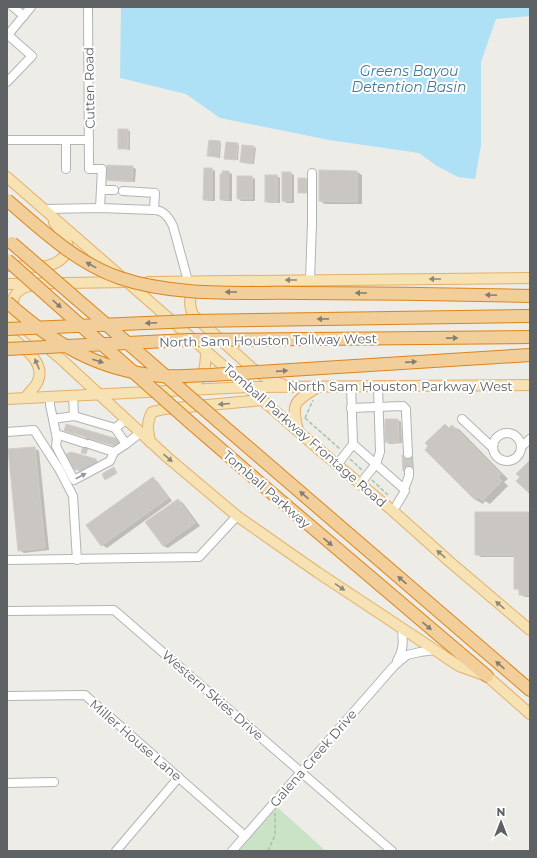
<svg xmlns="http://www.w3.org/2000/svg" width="537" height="858" font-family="Montserrat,sans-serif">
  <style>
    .green { fill: #cae3c6 }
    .water { fill: #afe1f6 }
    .shadow { fill: #0003 }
    .building { fill: #cac7c3; stroke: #d3cdc5 }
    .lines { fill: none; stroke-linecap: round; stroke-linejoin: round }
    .minor-tunnel { stroke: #cacac6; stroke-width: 8; stroke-dasharray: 8 4; stroke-linecap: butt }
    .minor-casing { stroke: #b1b4b7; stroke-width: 10 }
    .major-casing { stroke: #e3b06b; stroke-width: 12 }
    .highway-casing { stroke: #dd8418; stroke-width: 14 }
    .path { stroke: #a1c6a6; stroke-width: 1.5; stroke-dasharray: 4 2; stroke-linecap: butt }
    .minor { stroke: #fff; stroke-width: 8 }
    .major { stroke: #f7e2b3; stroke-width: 10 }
    .highway { stroke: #f2cf9a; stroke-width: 12 }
    .highway-bridge-casing { stroke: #dd8418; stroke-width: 14; stroke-linecap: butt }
    .highway-bridge { stroke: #f2cf9a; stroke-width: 12 }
    .oneway { fill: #837d72 }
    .oneway2 { fill: #8c887c }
    .oneway3 { fill: #96999b }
    .labels { text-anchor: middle; stroke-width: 4; stroke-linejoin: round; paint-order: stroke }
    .street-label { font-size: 13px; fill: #5e6265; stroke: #fff }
    .water-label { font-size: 14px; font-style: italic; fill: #467897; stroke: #fff }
  </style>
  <rect width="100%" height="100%" fill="#eeece6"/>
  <path class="green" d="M276 806 326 851H238Z"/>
  <path class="water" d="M121 7H530V16L496 19 481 62V146L475 179 458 177 437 166 419 153 329 140 220 118 186 94 120 78Z"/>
  <g class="shadow">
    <path d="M119 130 130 131V150L119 148Z"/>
    <path d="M219 142 221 143 220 158 209 156Z"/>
    <path d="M237 144 239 145 238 160 225 158Z"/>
    <path d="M254 147 256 148 254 164 241 162Z"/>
    <path d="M132 167 136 169 135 182 111 181 107 179Z"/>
    <path d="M212 169 215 171V201H208L204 199Z"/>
    <path d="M320 171 357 172 362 175V204H325L320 201Z"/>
    <path d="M228 172 232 174V201H224L221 199Z"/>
    <path d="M290 173 294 175V203H287L283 201Z"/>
    <path d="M277 176 280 178V203H270L266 201Z"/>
    <path d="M252 177 255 179V201H241L238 198Z"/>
    <path d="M306 179 308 180V193H301L299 192Z"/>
    <path d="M398 420 401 422 402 443 390 444 386 442Z"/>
    <path d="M445 425 450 428 452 426 460 430 508 479 504 482 508 486 490 504 485 501 483 504 476 500 426 450Z"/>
    <path d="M34 448 39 451 49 550 24 553 19 550Z"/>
    <path d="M411 455 413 456 414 471H406L404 470Z"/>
    <path d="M153 478 157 481 172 501 107 548 102 545 87 525Z"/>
    <path d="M178 500 183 503 200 526 168 548 163 546Z"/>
    <path d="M530 513V597H525L520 594V591L515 588V557H481L476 554Z"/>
  </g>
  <g class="building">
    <rect x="118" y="129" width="10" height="20"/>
    <path d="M209 140 220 141 218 157 207 156Z"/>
    <path d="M226 142 238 143 236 160 224 159Z"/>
    <path d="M242 145 254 146 252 164 240 162Z"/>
    <path d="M107 165 133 166 132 181 106 180Z"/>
    <path d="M204 168H212V200H203Z"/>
    <path d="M319 170 357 171V202L319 201Z"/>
    <path d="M222 171H229L228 200H220V174H222Z"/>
    <rect x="282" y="172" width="9" height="29"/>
    <rect x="265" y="175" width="12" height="27"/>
    <rect x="237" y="176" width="15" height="23"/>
    <rect x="298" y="178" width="8" height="15"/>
    <path d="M385 419H398L399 442H385Z"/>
    <path d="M66 424 121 440 119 447 91 439 86 454 81 453 86 437 64 431Z"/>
    <path d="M445 424 449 428 452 425 501 474 498 477 502 481 482 501 478 497 475 500 425 450 428 446 425 443Z"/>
    <path d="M35 447 45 548 18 551 8 449Z"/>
    <path d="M71 452 96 459 98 464 83 472 74 469 66 454Z"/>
    <path d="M411 454 412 471H403L402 455Z"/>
    <path d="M530 460V494L516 481 520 477 516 474Z"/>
    <path d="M114 467 117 473 105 480 102 474Z"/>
    <path d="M153 477 168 498 101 546 86 525Z"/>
    <path d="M178 499 195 523 163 546 145 522Z"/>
    <path d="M475 512H530V595H519V589H514V555H475Z"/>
  </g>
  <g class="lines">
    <path class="minor-tunnel" d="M408 454 409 471"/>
    <g class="minor-casing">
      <g id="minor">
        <path d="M13 7 24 16"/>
        <path d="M88 7 89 169H102L100 208"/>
        <path d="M7 36 31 7"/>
        <path d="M7 82 32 56 8 35"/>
        <path d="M7 140H89"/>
        <path d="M66 140V169"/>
        <path d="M101 190H114"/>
        <path d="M123 191 155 193 154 210"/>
        <path d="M45 209 100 208 154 210C164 210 169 218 173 226L188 281"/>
        <path d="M310 280 312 223V173"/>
        <path d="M73 395 74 416"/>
        <path d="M50 396V405L53 419 74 416 115 428 126 420"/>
        <path d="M351 408 403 406 406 409V411L408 454"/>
        <path d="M53 419 57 439 56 446 74 480 110 461 114 452 126 444"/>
        <path d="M462 419 493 448"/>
        <path d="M115 428 126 444 140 433"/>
        <path d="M7 432 34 430 59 469 73 496 77 560"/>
        <circle cx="507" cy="447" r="14"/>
        <path d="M56 434 84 443"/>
        <path d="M89 444 114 452"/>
        <path d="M353 444 404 489 405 491 393 511"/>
        <path d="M521 447 530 439"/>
        <path d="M337 465 353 444 351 386"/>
        <path d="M360 484 376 464 380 452 378 386"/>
        <path d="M404 489 409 476V471"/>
        <path d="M7 560 199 557 237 516"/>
        <path d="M7 611 114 610 392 851"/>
        <path d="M397 661C404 650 403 641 402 629"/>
        <path d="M7 696 85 695 245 836"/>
        <path d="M7 783 54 782"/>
        <path d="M116 851 179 777"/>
        <path d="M232 851 394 666 407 655 420 652 435 650"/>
      </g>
    </g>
    <g class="major-casing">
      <g id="major">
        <path d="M7 177 323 453 393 511 450 562 530 630"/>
        <path d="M9 266C21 266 35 268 47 266 59 263 72 254 66 240 63 234 58 228 54 222"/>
        <path d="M148 282 530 278"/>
        <path d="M7 284 126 282"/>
        <path d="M198 286C189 297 188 302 193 315L252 368 267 378 284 385"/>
        <path d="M13 312C10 297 17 289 30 286"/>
        <path d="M7 314 62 360 167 457 237 516 317 572 459 666 487 676 530 714"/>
        <path d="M7 334C21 346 48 362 37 383 34 388 29 393 25 398"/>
        <path d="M186 390C204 378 206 371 206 350"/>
        <path d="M7 399 248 387 530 385"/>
        <path d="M298 430C291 402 294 402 318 387"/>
        <path d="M150 442C148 430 146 423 152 412L165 409 263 400"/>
      </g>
    </g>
    <g class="highway-casing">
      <g id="highway">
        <path d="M220 423 530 690"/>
        <path d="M193 425 274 495 487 676"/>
      </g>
    </g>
    <g class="path">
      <path d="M305 418 340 449"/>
      <path d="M305 418 313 400"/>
      <path d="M350 459 362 470"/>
      <path d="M372 480 388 495"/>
      <path d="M268 851 275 835V813"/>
    </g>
    <use href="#minor" class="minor"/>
    <use href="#major" class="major"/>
    <use href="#highway" class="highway"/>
    <g class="highway-bridge-casing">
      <g id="highway-bridge">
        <path d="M7 200C42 230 76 263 120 278 176 297 243 292 300 293 377 293 453 294 530 296"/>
        <path d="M12 243 220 423"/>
        <path d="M7 260 193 425"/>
        <path d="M7 302C53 343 98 371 161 376 177 377 194 375 210 375L530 355"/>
        <path d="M7 329 192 321 530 316"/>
        <path d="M7 349 188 340 530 337"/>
      </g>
    </g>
    <use href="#highway-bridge" class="highway-bridge"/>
  </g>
  <defs><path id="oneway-solid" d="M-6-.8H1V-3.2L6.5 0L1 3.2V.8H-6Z"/></defs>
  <g class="oneway">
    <use href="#oneway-solid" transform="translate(91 265) rotate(-151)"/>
    <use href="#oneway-solid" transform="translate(231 292) rotate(-180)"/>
    <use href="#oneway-solid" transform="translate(361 293) rotate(-180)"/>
    <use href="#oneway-solid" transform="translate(491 295) rotate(-178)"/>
    <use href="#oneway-solid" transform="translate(57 304) rotate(42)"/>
    <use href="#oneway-solid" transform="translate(323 319) rotate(179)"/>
    <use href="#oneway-solid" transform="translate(151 323) rotate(178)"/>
    <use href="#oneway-solid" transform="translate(452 338) rotate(-1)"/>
    <use href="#oneway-solid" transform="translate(98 361) rotate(18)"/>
    <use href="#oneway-solid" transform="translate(411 362) rotate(-4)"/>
    <use href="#oneway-solid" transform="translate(282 371) rotate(-4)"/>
    <use href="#oneway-solid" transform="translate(304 495) rotate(-139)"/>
    <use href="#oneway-solid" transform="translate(328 542) rotate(40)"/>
    <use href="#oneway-solid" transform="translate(402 580) rotate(-139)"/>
    <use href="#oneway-solid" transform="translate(427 626) rotate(40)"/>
    <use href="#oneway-solid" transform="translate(500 665) rotate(-139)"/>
  </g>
  <g class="oneway2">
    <use href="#oneway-solid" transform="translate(435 279) rotate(180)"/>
    <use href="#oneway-solid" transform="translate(291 280) rotate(180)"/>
    <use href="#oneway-solid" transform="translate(37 364) rotate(-113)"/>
    <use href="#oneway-solid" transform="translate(224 404) rotate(175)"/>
    <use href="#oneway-solid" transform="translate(168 458) rotate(41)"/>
    <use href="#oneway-solid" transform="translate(441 554) rotate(-138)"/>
    <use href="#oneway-solid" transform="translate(340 587) rotate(34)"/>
    <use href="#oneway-solid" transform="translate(500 605) rotate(-140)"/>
  </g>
  <use class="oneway3" href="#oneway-solid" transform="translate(81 476) rotate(-28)"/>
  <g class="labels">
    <g class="street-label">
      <text transform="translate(89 88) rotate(-91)" y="5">Cutten Road</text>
      <text transform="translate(268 340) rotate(-1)" y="5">North Sam Houston Tollway West</text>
      <text x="400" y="391">North Sam Houston Parkway West</text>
      <text transform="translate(305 435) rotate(41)" y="5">Tomball Parkway Frontage Road</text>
      <text transform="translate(267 489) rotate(41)" y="5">Tomball Parkway</text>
      <text transform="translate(213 695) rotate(41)" y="5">Western Skies Drive</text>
      <text transform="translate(136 740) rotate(41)" y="5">Miller House Lane</text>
      <text transform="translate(313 758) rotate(-49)" y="5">Galena Creek Drive</text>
    </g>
    <g class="water-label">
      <text x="409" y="76">Greens Bayou<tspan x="409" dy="16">Detention Basin</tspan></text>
    </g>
  </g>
  <rect width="537" height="858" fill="none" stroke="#5e6265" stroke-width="16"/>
  <g transform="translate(501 822)" stroke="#ffffff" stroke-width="3" paint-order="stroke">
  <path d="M0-3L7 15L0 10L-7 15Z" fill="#5e6265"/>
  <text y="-6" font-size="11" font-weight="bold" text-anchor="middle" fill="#5e6265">N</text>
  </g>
</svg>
